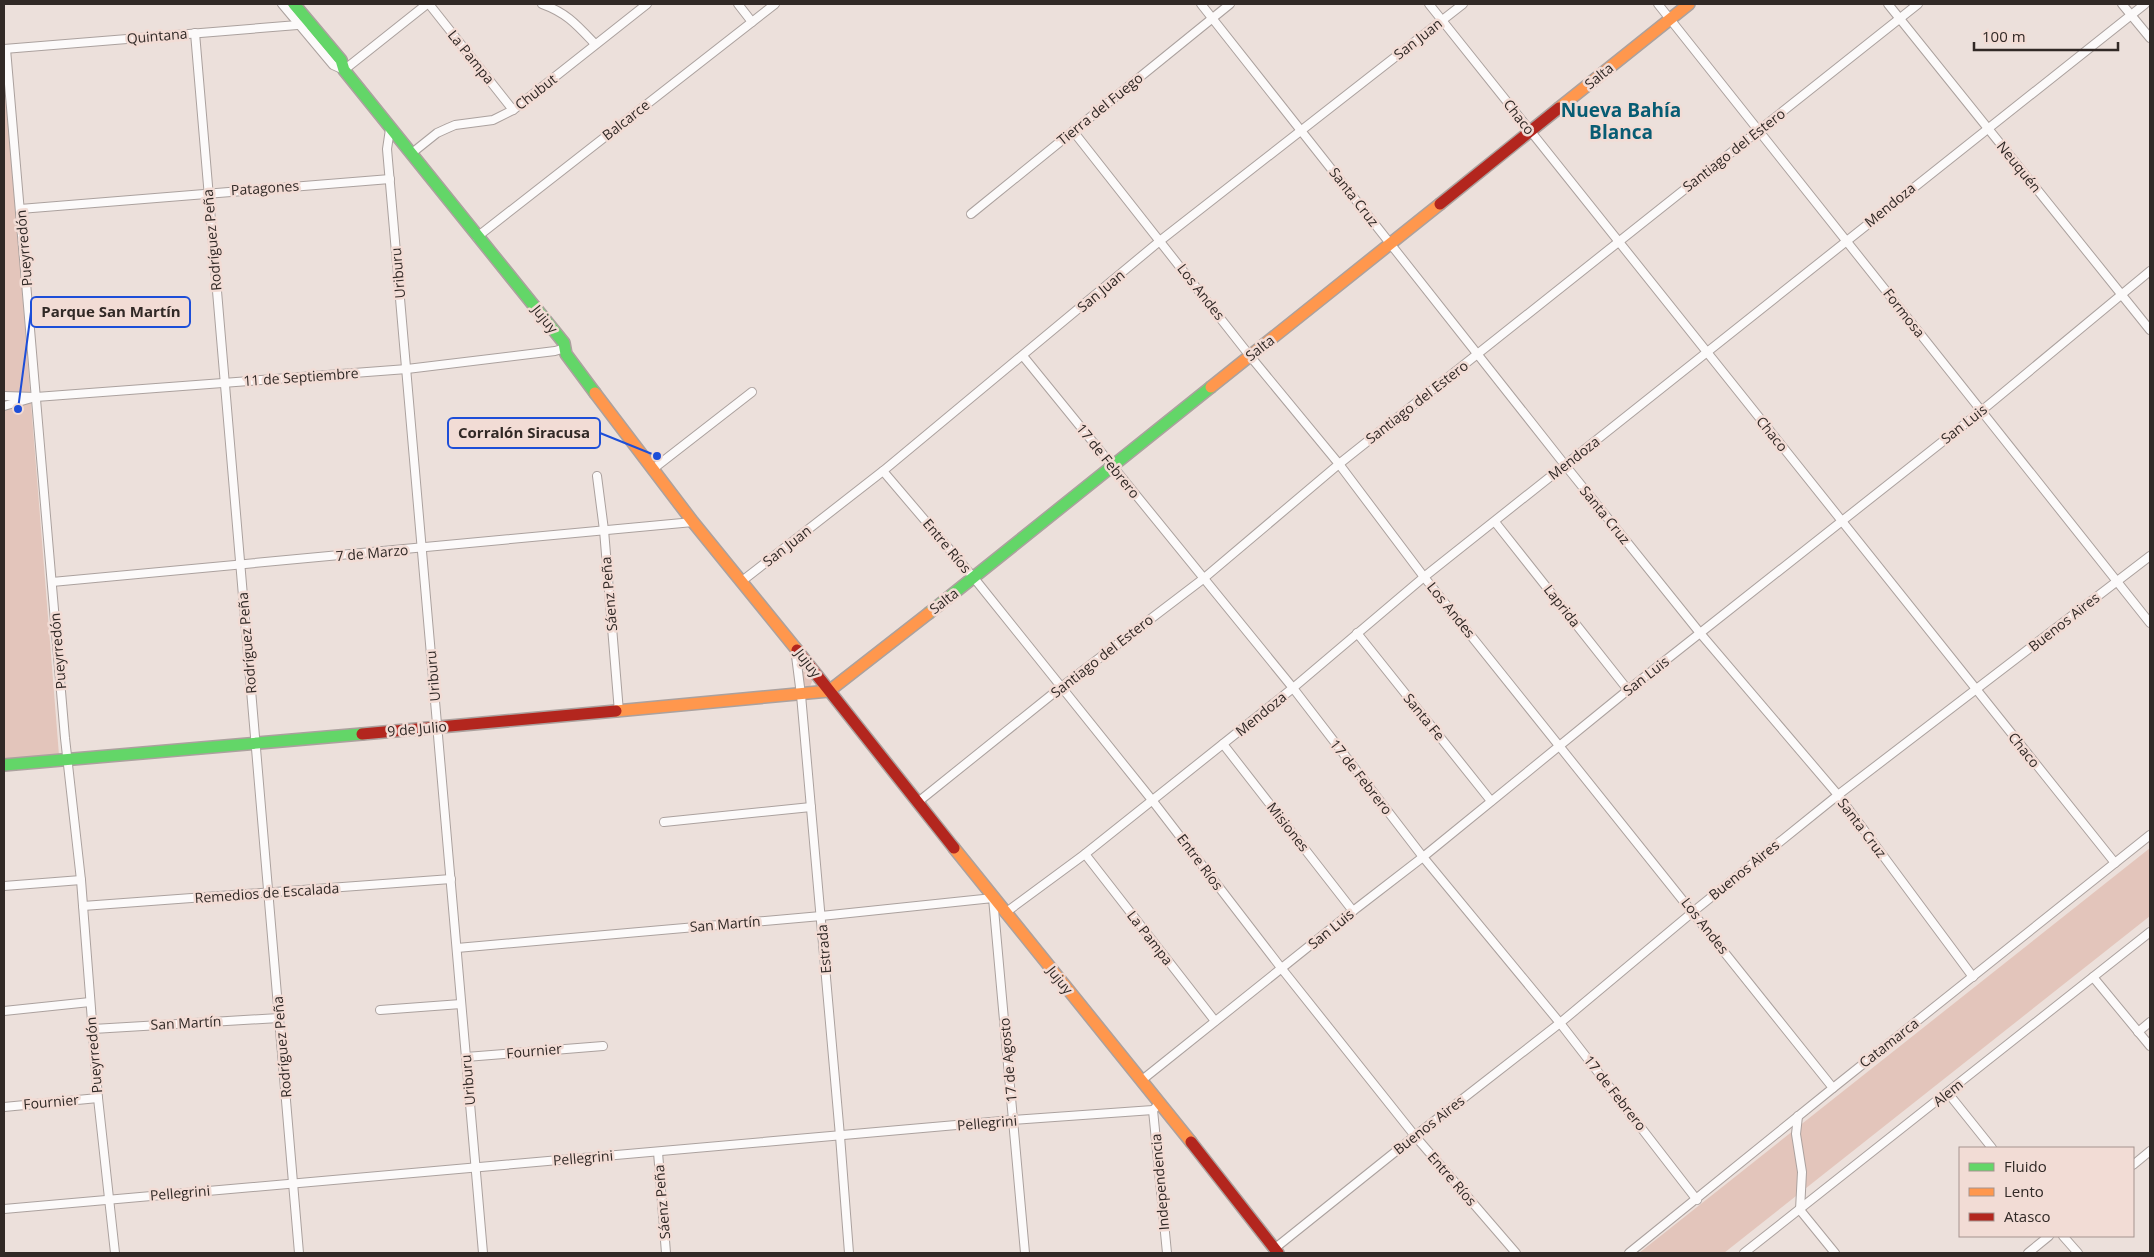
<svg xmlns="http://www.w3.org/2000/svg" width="2154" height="1257" font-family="'Open Sans',sans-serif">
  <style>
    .green { fill: #e3c5bb }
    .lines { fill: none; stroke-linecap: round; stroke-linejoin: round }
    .street-casing { stroke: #aba19e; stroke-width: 10 }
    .fast-casing { stroke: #aba19e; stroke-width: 14 }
    .slow-casing { stroke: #aba19e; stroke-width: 14 }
    .jam-casing { stroke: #aba19e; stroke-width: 14 }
    .street { stroke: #fcfafa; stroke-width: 8 }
    .fast { stroke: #63d668; stroke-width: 11 }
    .slow { stroke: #ff974d; stroke-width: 11 }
    .jam { stroke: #b3261e; stroke-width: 11 }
    .labels { text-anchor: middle; stroke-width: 5; stroke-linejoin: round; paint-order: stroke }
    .street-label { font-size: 14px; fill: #312926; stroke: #f2dcd5 }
    .district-label { font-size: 19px; font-weight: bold; fill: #085c73; stroke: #f2dcd5 }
    .leader { fill: none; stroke: #1d4ed8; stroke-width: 2 }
    .callout-dot { fill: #1d4ed8; stroke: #f2dcd5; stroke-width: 2 }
    .callout { fill: #f2dcd5; stroke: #1d4ed8; stroke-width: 2 }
    .callout-label { font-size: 15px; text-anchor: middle; font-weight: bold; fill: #312926 }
  </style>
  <rect width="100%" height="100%" fill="#ece0db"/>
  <g class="green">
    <path d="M4 64 59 755 4 762Z"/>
    <path d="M796 670H802L813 679 809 689 797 679Z"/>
    <path d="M2150 848V916L1724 1253H1639Z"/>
  </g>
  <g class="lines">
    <g class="street-casing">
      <g id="street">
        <path d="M282 4 333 65 344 70 427 4"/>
        <path d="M429 4 513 110"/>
        <path d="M542 4C567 13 577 25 595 44"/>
        <path d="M738 4 752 22"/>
        <path d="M1201 4 1565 465 1700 633 1838 795 1973 977"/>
        <path d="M1429 4 2115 863"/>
        <path d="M1658 4 2150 623"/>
        <path d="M1888 4 2150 330"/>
        <path d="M2122 4 2150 38"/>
        <path d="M195 33 299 1253"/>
        <path d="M4 49 310 24"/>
        <path d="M6 49 65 738 81 880 98 1098 115 1253"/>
        <path d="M390 129 387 149 483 1253"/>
        <path d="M1073 131 1250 356 1339 464 1424 577 1833 1088"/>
        <path d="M412 153 437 133 448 128 455 125 493 120 513 110 647 4"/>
        <path d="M20 209 390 179"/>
        <path d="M971 214 1230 4"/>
        <path d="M477 237 775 4"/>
        <path d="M1023 356 1293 688 1423 857 1560 1023 1697 1200"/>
        <path d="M4 396 36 397 407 369 555 351 565 348"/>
        <path d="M4 406 32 398"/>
        <path d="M653 469 752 392"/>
        <path d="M883 471 974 578 1152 800 1282 969 1415 1136 1516 1253"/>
        <path d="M597 476 604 530 619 712"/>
        <path d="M1495 522 1628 690"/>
        <path d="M742 581 883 471 1161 240 1463 4"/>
        <path d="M52 582 693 522"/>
        <path d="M1357 633 1491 801"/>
        <path d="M795 648 801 695 840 1136 849 1253"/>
        <path d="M1223 744 1353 911"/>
        <path d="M918 802 1060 688 1203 579 1339 464 1918 4"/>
        <path d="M664 822 811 807"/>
        <path d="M1085 854 1215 1021"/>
        <path d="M4 886 81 880"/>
        <path d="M83 906 451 879"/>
        <path d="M1005 913 1085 854 1293 688 1424 577 2145 4"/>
        <path d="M457 948 821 916 993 898 1025 1253"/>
        <path d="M2093 977 2150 1046"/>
        <path d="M380 1010 461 1004"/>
        <path d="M4 1011 90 1002"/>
        <path d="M93 1029 279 1018"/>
        <path d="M2138 1032 2150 1022"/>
        <path d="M466 1057 603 1046"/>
        <path d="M1142 1080 1353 911 1423 857 1628 690 1980 412 2150 271"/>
        <path d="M1948 1093 1992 1148"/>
        <path d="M4 1107 98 1098"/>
        <path d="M1153 1110 1167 1253"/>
        <path d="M1798 1116 1796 1134 1802 1172 1800 1210 1835 1253"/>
        <path d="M658 1152 666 1253"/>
        <path d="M2133 1165 2150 1151"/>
        <path d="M4 1209 1013 1120 1153 1110 1160 1103"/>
        <path d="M2063 1236 2078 1253"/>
        <path d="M1274 1249 1415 1136 1560 1023 1694 911 1838 795 2150 556"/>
        <path d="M1629 1253 1833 1088 2150 835"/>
        <path d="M1744 1253 2150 932"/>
        <path d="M2028 1253 2049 1236"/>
      </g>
    </g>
    <g class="fast-casing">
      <g id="fast">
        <path d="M294 4 341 60 344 70 564 343 566 354 595 393"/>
        <path d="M929 613 1211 387"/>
        <path d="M4 765 362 734"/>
      </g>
    </g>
    <g class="slow-casing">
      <g id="slow">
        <path d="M1559 108 1689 4"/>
        <path d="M1211 387 1440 204"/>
        <path d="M595 393 693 522 797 650"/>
        <path d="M616 711 829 691 929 613"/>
        <path d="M954 848 1191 1142"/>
      </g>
    </g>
    <g class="jam-casing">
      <g id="jam">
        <path d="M1440 204 1559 108"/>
        <path d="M797 650 954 848"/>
        <path d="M362 734 616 711"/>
        <path d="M1191 1142 1278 1253"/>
      </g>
    </g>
    <use href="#street" class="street"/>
    <use href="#fast" class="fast"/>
    <use href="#slow" class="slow"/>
    <use href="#jam" class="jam"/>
  </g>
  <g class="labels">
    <g class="street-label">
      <text transform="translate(157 36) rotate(-5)" y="5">Quintana</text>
      <text transform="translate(1418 39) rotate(-38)" y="5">San Juan</text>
      <text transform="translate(471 57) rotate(51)" y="5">La Pampa</text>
      <text transform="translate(1599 76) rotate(-39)" y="5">Salta</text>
      <text transform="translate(536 92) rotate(-38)" y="5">Chubut</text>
      <text transform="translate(1100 109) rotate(-39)" y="5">Tierra del Fuego</text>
      <text transform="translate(1519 117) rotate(52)" y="5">Chaco</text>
      <text transform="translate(626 120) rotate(-38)" y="5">Balcarce</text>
      <text transform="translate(1734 150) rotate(-38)" y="5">Santiago del Estero</text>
      <text transform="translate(2019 167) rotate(51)" y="5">Neuquén</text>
      <text transform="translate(265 188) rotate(-4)" y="5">Patagones</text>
      <text transform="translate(1354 197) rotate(52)" y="5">Santa Cruz</text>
      <text transform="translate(1890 205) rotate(-39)" y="5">Mendoza</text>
      <text transform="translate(212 240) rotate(-95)" y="5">Rodríguez Peña</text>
      <text transform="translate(24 248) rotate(-95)" y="5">Pueyrredón</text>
      <text transform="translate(398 273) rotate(-95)" y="5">Uriburu</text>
      <text transform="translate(1101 291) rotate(-40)" y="5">San Juan</text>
      <text transform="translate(1201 292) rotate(52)" y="5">Los Andes</text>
      <text transform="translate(1904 313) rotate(52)" y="5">Formosa</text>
      <text transform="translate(545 319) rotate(51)" y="5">Jujuy</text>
      <text transform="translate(1260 348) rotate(-38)" y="5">Salta</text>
      <text transform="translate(301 377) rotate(-4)" y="5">11 de Septiembre</text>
      <text transform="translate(1417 402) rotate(-38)" y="5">Santiago del Estero</text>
      <text transform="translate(1964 424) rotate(-38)" y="5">San Luis</text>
      <text transform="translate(1772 434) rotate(51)" y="5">Chaco</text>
      <text transform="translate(1574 458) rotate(-38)" y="5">Mendoza</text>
      <text transform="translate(1108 461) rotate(51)" y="5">17 de Febrero</text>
      <text transform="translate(1605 515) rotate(51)" y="5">Santa Cruz</text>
      <text transform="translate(787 546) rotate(-38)" y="5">San Juan</text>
      <text transform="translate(947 546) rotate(50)" y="5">Entre Ríos</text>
      <text transform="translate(372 553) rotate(-5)" y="5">7 de Marzo</text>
      <text transform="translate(609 594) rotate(-95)" y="5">Sáenz Peña</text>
      <text transform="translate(944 601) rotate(-38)" y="5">Salta</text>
      <text transform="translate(1562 606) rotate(52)" y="5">Laprida</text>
      <text transform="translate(1451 610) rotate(51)" y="5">Los Andes</text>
      <text transform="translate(2064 622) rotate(-38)" y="5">Buenos Aires</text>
      <text transform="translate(247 643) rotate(-95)" y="5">Rodríguez Peña</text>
      <text transform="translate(58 651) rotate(-95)" y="5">Pueyrredón</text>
      <text transform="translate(1102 656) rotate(-38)" y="5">Santiago del Estero</text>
      <text transform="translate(808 663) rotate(52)" y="5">Jujuy</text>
      <text transform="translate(433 676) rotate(-95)" y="5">Uriburu</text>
      <text transform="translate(1646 676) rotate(-38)" y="5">San Luis</text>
      <text transform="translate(1261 714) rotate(-39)" y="5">Mendoza</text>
      <text transform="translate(1424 717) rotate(51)" y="5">Santa Fe</text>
      <text transform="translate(417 729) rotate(-5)" y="5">9 de Julio</text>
      <text transform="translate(2024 750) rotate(51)" y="5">Chaco</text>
      <text transform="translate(1361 777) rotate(52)" y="5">17 de Febrero</text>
      <text transform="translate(1288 827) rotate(52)" y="5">Misiones</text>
      <text transform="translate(1862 828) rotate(53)" y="5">Santa Cruz</text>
      <text transform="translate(1200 862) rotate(53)" y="5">Entre Ríos</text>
      <text transform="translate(1744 870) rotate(-39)" y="5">Buenos Aires</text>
      <text transform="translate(267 893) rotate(-4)" y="5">Remedios de Escalada</text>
      <text transform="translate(725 924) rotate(-5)" y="5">San Martín</text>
      <text transform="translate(1705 926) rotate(52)" y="5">Los Andes</text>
      <text transform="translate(1331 929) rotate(-39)" y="5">San Luis</text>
      <text transform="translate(1150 938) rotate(52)" y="5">La Pampa</text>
      <text transform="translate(824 949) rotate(-95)" y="5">Estrada</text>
      <text transform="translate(1060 980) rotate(51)" y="5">Jujuy</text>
      <text transform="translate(186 1023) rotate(-3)" y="5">San Martín</text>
      <text transform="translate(1889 1043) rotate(-38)" y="5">Catamarca</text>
      <text transform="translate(282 1047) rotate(-95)" y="5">Rodríguez Peña</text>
      <text transform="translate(534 1051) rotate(-5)" y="5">Fournier</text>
      <text transform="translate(94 1055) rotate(-95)" y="5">Pueyrredón</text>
      <text transform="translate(1008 1060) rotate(-95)" y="5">17 de Agosto</text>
      <text transform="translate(468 1080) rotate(-95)" y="5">Uriburu</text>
      <text transform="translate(1615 1093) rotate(52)" y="5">17 de Febrero</text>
      <text transform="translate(1948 1093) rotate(-39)" y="5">Alem</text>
      <text transform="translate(51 1102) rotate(-5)" y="5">Fournier</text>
      <text transform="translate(987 1123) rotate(-5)" y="5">Pellegrini</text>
      <text transform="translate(1429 1125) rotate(-38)" y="5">Buenos Aires</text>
      <text transform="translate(583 1158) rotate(-5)" y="5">Pellegrini</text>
      <text transform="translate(1452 1179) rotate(49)" y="5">Entre Ríos</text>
      <text transform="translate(1160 1182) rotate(-95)" y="5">Independencia</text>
      <text transform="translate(180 1193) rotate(-5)" y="5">Pellegrini</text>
      <text transform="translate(662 1202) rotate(-95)" y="5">Sáenz Peña</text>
    </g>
    <g class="district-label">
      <text x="1621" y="117">Nueva Bahía<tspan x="1621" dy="22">Blanca</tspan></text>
    </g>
  </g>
  <path class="leader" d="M18 409L31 312M657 456L600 433"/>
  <g class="callout-dot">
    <circle cx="18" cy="409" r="5"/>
    <circle cx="657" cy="456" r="5"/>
  </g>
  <g class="callout">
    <rect x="31" y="297" width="159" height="30" rx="5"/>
    <rect x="448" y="418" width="152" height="30" rx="5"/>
  </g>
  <g class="callout-label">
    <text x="111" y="317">Parque San Martín</text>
    <text x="524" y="438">Corralón Siracusa</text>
  </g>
  <rect width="2154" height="1257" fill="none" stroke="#312926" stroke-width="10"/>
  <rect x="1959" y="1147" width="175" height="90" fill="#f2dcd5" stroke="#a5948f"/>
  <rect x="1969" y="1163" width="25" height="8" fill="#63d668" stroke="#a5948f"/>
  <text x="2004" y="1172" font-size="15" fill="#312926">Fluido</text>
  <rect x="1969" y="1188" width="25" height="8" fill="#ff974d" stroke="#a5948f"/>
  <text x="2004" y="1197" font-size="15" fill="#312926">Lento</text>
  <rect x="1969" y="1213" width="25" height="8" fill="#b3261e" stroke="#a5948f"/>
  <text x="2004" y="1222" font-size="15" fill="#312926">Atasco</text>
  <path d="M1974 42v8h144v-8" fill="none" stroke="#312926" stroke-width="2.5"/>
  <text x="1982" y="42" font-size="15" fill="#312926" stroke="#f2dcd5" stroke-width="4" paint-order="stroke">100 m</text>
</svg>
